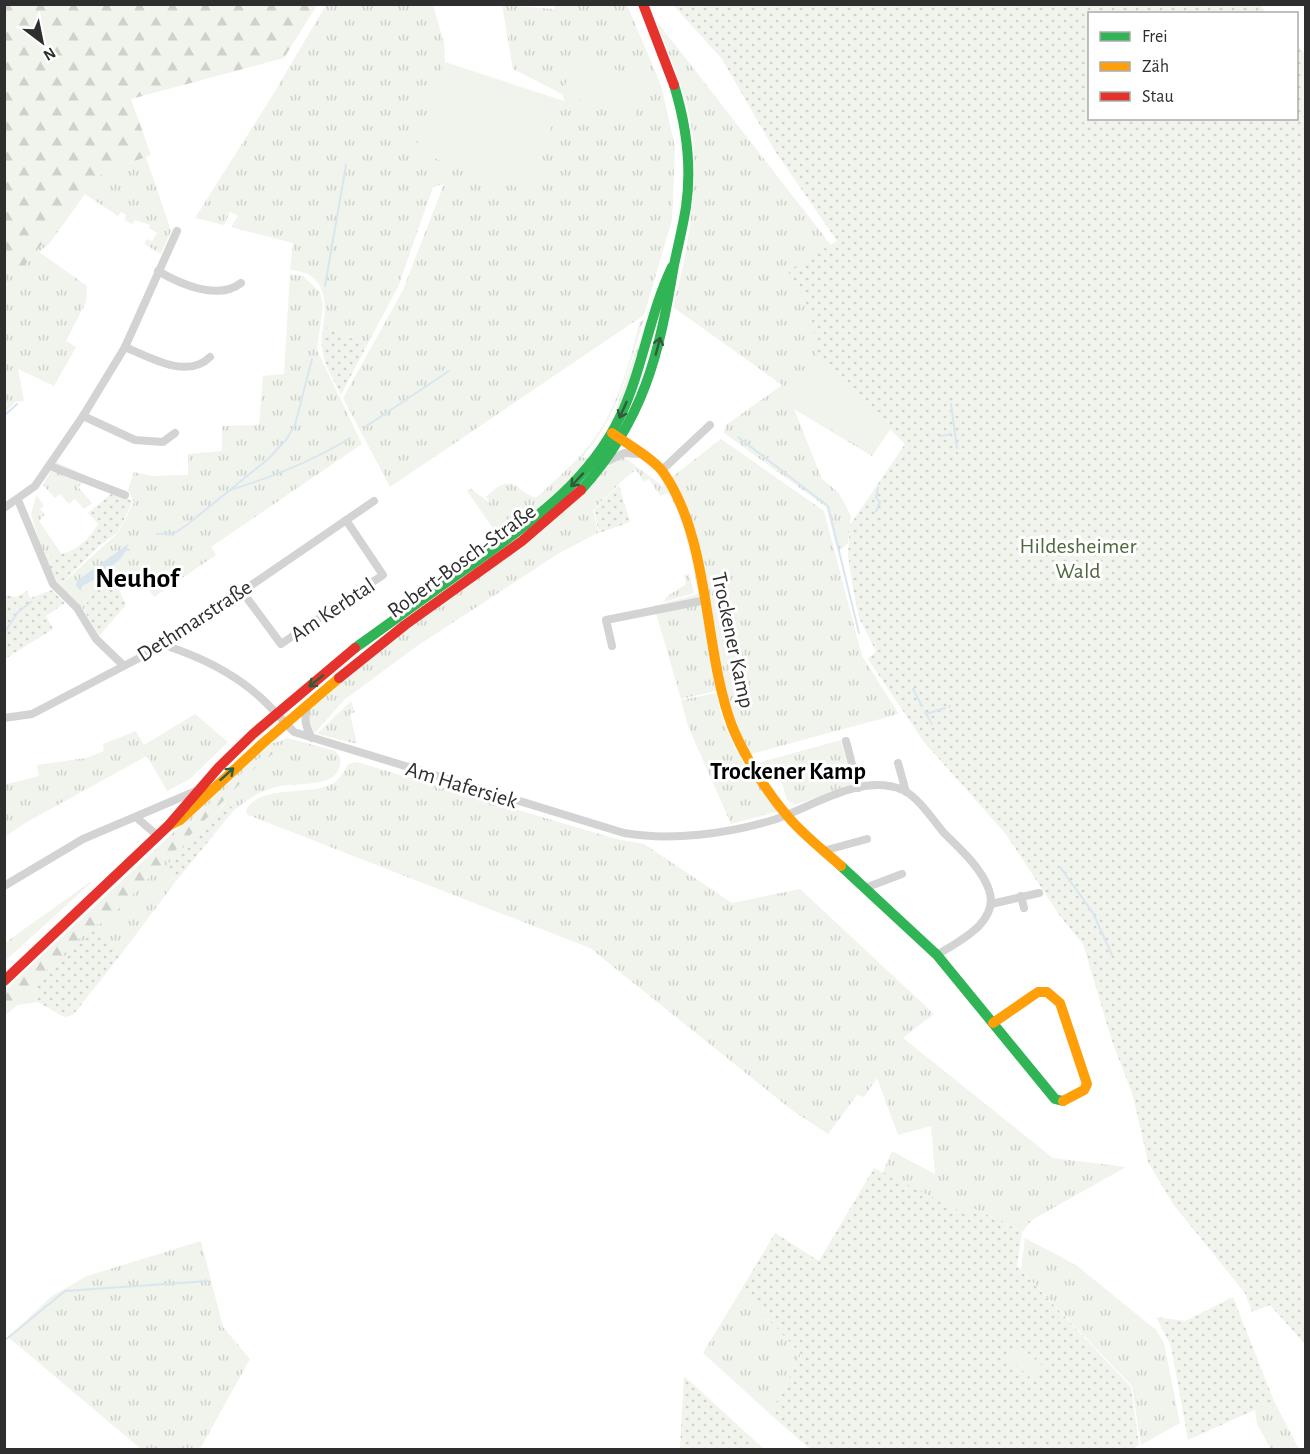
<svg xmlns="http://www.w3.org/2000/svg" width="1310" height="1454" font-family="'Alegreya Sans',sans-serif">
  <style>
    .grass { fill: url(#grass-tufts) }
    .forest { fill: url(#forest-firs) }
    .park { fill: url(#park-dots) }
    .pitch { fill: #f0f4ec }
    .water { fill: #d9e6f0 }
    .lines { fill: none; stroke-linecap: round; stroke-linejoin: round }
    .stream { stroke: #d9e6f0; stroke-width: 2 }
    .street { stroke: #d3d3d3; stroke-width: 8 }
    .fast { stroke: #30b455; stroke-width: 10 }
    .slow { stroke: #ff9f0a; stroke-width: 10 }
    .jam { stroke: #e5322d; stroke-width: 10 }
    .oneway { stroke: #2f5d3c }
    .labels { text-anchor: middle; stroke-width: 6; stroke-linejoin: round; paint-order: stroke }
    .park-label { font-size: 22px; fill: #4f673d; stroke: #fff }
    .street-label { font-size: 22px; fill: #2e2e2e; stroke: #fff }
    .neighbourhood-label { font-size: 24px; font-weight: bold; fill: #000; stroke: #fff }
    .district-label { font-size: 28px; font-weight: bold; fill: #000; stroke: #fff }
  </style>
  <defs>
    <pattern id="grass-tufts" width="24" height="20" patternUnits="userSpaceOnUse" patternTransform="scale(1.5)"><rect width="24" height="20" fill="#f0f4ec"/><path d="M3 7l-1-3M5 7V3M7 7l1-3M15 17l-1-3M17 17v-4M19 17l1-3" fill="none" stroke="#ced2cb"/></pattern>
    <pattern id="forest-firs" width="22" height="20" patternUnits="userSpaceOnUse" patternTransform="scale(1.5)"><rect width="22" height="20" fill="#f0f4ec"/><path d="M5 1l3.5 6h-7zM16 11l3.5 6h-7z" fill="#ced2cb"/></pattern>
    <pattern id="park-dots" width="8" height="8" patternUnits="userSpaceOnUse" patternTransform="scale(1.5)"><rect width="8" height="8" fill="#f0f4ec"/><path d="M2 2h.1M6 6h.1" fill="none" stroke="#ced2cb" stroke-width="1.8" stroke-linecap="round"/></pattern>
  </defs>
  <rect width="100%" height="100%" fill="#fff"/>
  <g class="grass">
    <path d="M326 5H433L444 43 445 62 415 151 528 190 561 100 565 101 562 94 513 69 502 5 554 9 555 5H627L661 85 675 147 672 220 644 315 390 487 343 398 403 290 444 184 433 187 398 287 367 345 323 326C328 299 324 272 290 270L293 243 231 227 238 216 230 212 224 225 195 218 269 101Z"/>
    <path d="M655 19 834 249 892 427 872 456 794 409 822 479 839 493 851 516 848 543 838 552 826 507 724 433 726 425 782 385 673 307C689 247 703 171 688 110 680 79 667 49 655 19Z"/>
    <path d="M146 157 171 231 161 254 144 244 147 239 152 241 157 233 149 228 150 225 135 220 132 224 124 220 126 215 121 212 118 216 85 194 49 244 39 252 87 286 86 302 66 341 76 347 54 386 18 369 24 401 15 402 5 413V271H20L99 175Z"/>
    <path d="M290 274 303 276 320 292 323 305 317 350 362 444 211 547 216 555 154 597 137 573 118 587 93 588 84 610 59 586 118 533 134 502 128 490 134 472 153 476 188 475V454L222 451V426L259 425 263 376 284 374Z"/>
    <path d="M644 319C629 366 617 420 582 457L592 460 580 475 504 537 497 534 467 491 470 488 491 504 486 497C513 469 516 492 536 498 556 479 578 461 594 439 616 410 632 357 639 323Z"/>
    <path d="M646 321 648 324 626 390 610 427Z"/>
    <path d="M721 439 824 511 862 656 899 714 740 757C710 697 707 627 692 562 687 539 681 513 668 493L660 496 649 479 644 482 636 470 626 477 593 510 598 533 561 552 417 646 344 700 315 733C307 724 308 713 314 703L597 478 620 454 664 487 663 484Z"/>
    <path d="M56 462 89 477 78 487 92 503 84 509 75 499 69 504 60 494 55 498 43 485Z"/>
    <path d="M36 495 44 505 40 509 45 514 39 521 63 556 44 555 31 515Z"/>
    <path d="M689 574 694 593 664 602 666 597 686 584 684 575Z"/>
    <path d="M698 594 716 691 681 699 654 606Z"/>
    <path d="M716 693C725 740 748 775 779 811L731 824 688 726 681 700Z"/>
    <path d="M351 701 355 712 350 714 357 744 317 734Z"/>
    <path d="M195 714 228 742 190 779 167 791 147 756 25 823 5 837V781L7 784 39 776 37 765 86 758 104 751 103 744 136 731 144 745Z"/>
    <path d="M288 738 335 751 340 757C344 791 297 781 276 787 260 791 247 800 234 810L226 802 164 870 176 881 122 953 97 929 33 987 38 1002 17 1005 5 1016V990L267 745Z"/>
    <path d="M841 740 852 784 795 805C784 800 786 796 783 786 781 779 772 771 768 765L760 768 757 763Z"/>
    <path d="M357 762 616 839 644 844 732 903 800 889 934 1014 903 1038 1053 1158 1126 1167 1032 1220 1022 1232 975 1209 964 1213 882 1174 892 1151 935 1174 931 1126 898 1135 877 1078 864 1097 857 1095 828 1134 793 1111 590 948 248 815 246 811C256 785 310 795 330 785 339 781 344 772 348 764Z"/>
    <path d="M90 882 91 883 5 961V943Z"/>
    <path d="M1025 1238 1076 1265 1156 1330 1164 1343 1180 1423 1141 1445 1132 1386 1021 1270Z"/>
    <path d="M201 1241 223 1327 250 1359 200 1449H141L8 1337 52 1296 87 1276Z"/>
    <path d="M741 1290 801 1354 771 1415 703 1353Z"/>
    <path d="M1274 1401 1299 1449H1271L1257 1424 1255 1409Z"/>
  </g>
  <g class="forest">
    <path d="M5 4H317V5L284 58 131 99 151 155 99 175 20 271H5Z"/>
    <path d="M281 744 282 747 259 764 106 922 93 926 5 1010V995L15 985 255 761Z"/>
  </g>
  <g class="park">
    <path d="M1259 4 1267 13 1090 14V118H1296L1297 45 1305 54V1344L1270 1305 1252 1312 1245 1293 1173 1204 1148 1162 1133 1096 1112 1041 1083 944 1060 916 1005 833 924 742 868 659 876 651 859 618 853 589 848 555 850 525 905 444 817 356 811 312 788 271 837 241 775 151 722 59 673 5Z"/>
    <path d="M323 326 367 345 341 395C328 368 318 357 323 326Z"/>
    <path d="M619 485 630 522 599 533 594 510Z"/>
    <path d="M111 494 133 501 118 532 98 547 59 586 45 556C68 556 86 545 98 524L88 513Z"/>
    <path d="M118 587 126 605 99 636 84 610 93 588Z"/>
    <path d="M52 590 65 603 46 616 53 629 5 659V595L16 597 27 591 30 598Z"/>
    <path d="M227 802 234 810 176 881 163 869Z"/>
    <path d="M97 928 122 953 73 1015 64 1017 38 1002 33 987Z"/>
    <path d="M874 1168 964 1213 975 1209 1022 1232 1017 1266 1131 1387 1139 1445 1131 1450 810 1449 771 1415 801 1354 741 1290 775 1233 819 1261Z"/>
    <path d="M1233 1297 1274 1401 1188 1440 1171 1346 1156 1317 1185 1321Z"/>
    <path d="M684 1376 764 1449H680Z"/>
  </g>
  <g class="pitch">
    <path d="M575 56 647 80 634 118 562 94Z"/>
    <path d="M445 62 561 100 528 191 415 151Z"/>
    <path d="M812 370 887 423 868 452 789 403Z"/>
    <path d="M1016 1343 1043 1366 1032 1379 1005 1356Z"/>
  </g>
  <path class="water" d="M128 544C126 556 112 569 98 572V578L82 586 81 591 76 586 77 581Z"/>
  <g class="lines">
    <g class="stream">
      <path d="M325 286 346 165"/>
      <path d="M951 404 957 448"/>
      <path d="M4 416 17 404"/>
      <path d="M365 427 449 371"/>
      <path d="M941 436 951 434"/>
      <path d="M738 437 828 506 859 633"/>
      <path d="M230 490C273 477 311 462 350 438"/>
      <path d="M876 511 880 502 876 498 878 488"/>
      <path d="M157 534 175 533 188 524 268 459 286 440 295 425 312 359"/>
      <path d="M126 549 129 550"/>
      <path d="M4 633 18 612 31 602"/>
      <path d="M913 689 922 706"/>
      <path d="M949 707 950 706"/>
      <path d="M925 712 932 724"/>
      <path d="M926 714 945 708"/>
      <path d="M1060 867 1093 913 1112 955"/>
      <path d="M4 1341 65 1291 208 1281"/>
    </g>
    <g class="street">
      <path d="M158 271C180 284 218 301 241 283"/>
      <path d="M125 347C149 357 187 380 210 357"/>
      <path d="M83 416 135 440 163 442 175 433"/>
      <path d="M608 461 624 453 639 454"/>
      <path d="M50 466 125 495"/>
      <path d="M662 470 710 425"/>
      <path d="M18 500 53 584 77 608 96 639 123 665"/>
      <path d="M4 508 35 486 83 416 125 347 177 231"/>
      <path d="M241 590 281 644 383 575 346 520"/>
      <path d="M164 645C198 656 234 673 261 698 273 709 283 721 294 732L624 833C671 841 727 834 773 820 811 808 860 772 903 790 918 797 933 820 944 833 960 849 981 867 989 890 1000 922 959 941 937 955"/>
      <path d="M612 646 606 620 706 600"/>
      <path d="M309 703C303 717 305 726 312 738"/>
      <path d="M4 718 32 714 164 645 374 501"/>
      <path d="M846 741 858 788"/>
      <path d="M898 763 906 792"/>
      <path d="M137 818 158 836"/>
      <path d="M823 851 867 839"/>
      <path d="M4 886 83 839 196 791"/>
      <path d="M865 888 902 874"/>
      <path d="M1021 896 1024 908"/>
      <path d="M991 904 1039 893"/>
    </g>
    <g class="fast">
      <path d="M581 490C644 420 659 355 674 265 678 246 683 226 686 207 692 166 686 124 674 85"/>
      <path d="M355 648C393 621 431 593 470 566 528 524 588 484 620 417 643 369 649 315 672 267"/>
      <path d="M841 866 937 955 1055 1099 1063 1101"/>
    </g>
    <g class="slow">
      <path d="M612 433C626 443 654 459 663 472 711 540 703 649 732 726 745 758 768 794 790 819 805 836 824 851 841 866"/>
      <path d="M168 826 180 820 262 744 339 678"/>
      <path d="M993 1023 1038 992H1047L1060 1003 1087 1084 1084 1090 1063 1101"/>
    </g>
    <g class="jam">
      <path d="M643 4 674 85"/>
      <path d="M339 678 405 625 522 541 581 490"/>
      <path d="M4 981 168 826 219 767 253 734 355 648"/>
    </g>
  </g>
  <defs><path id="oneway-shaft" d="M-6 0H5M1.5-3L5.5 0L1.5 3" fill="none" stroke-width="1.6" stroke-linecap="round" stroke-linejoin="round" transform="scale(1.5)"/></defs>
  <g class="oneway">
    <use href="#oneway-shaft" transform="translate(658 346) rotate(-75)"/>
    <use href="#oneway-shaft" transform="translate(623 410) rotate(114)"/>
    <use href="#oneway-shaft" transform="translate(577 480) rotate(133)"/>
    <use href="#oneway-shaft" transform="translate(316 681) rotate(141)"/>
    <use href="#oneway-shaft" transform="translate(227 774) rotate(-42)"/>
  </g>
  <g class="labels">
    <g class="park-label">
      <text x="1078" y="553">Hildesheimer<tspan x="1078" dy="25">Wald</tspan></text>
    </g>
    <g class="street-label">
      <text transform="translate(461 560) rotate(-36)" y="8">Robert-Bosch-Straße</text>
      <text transform="translate(332 609) rotate(-34)" y="8">Am Kerbtal</text>
      <text transform="translate(194 620) rotate(-33)" y="8">Dethmarstraße</text>
      <text transform="translate(734 640) rotate(78)" y="8">Trockener Kamp</text>
      <text transform="translate(462 784) rotate(17)" y="8">Am Hafersiek</text>
    </g>
    <g class="neighbourhood-label">
      <text x="788" y="779">Trockener Kamp</text>
    </g>
    <g class="district-label">
      <text x="137" y="587">Neuhof</text>
    </g>
  </g>
  <rect width="1310" height="1454" fill="none" stroke="#2e2e2e" stroke-width="12"/>
  <rect x="1088" y="12" width="210" height="108" fill="#ffffff" stroke="#ababab" stroke-width="1.5"/>
  <rect x="1100" y="32" width="30" height="9" fill="#30b455" stroke="#ababab" stroke-width="1.5"/>
  <text x="1142" y="42" font-size="18" fill="#2e2e2e">Frei</text>
  <rect x="1100" y="62" width="30" height="9" fill="#ff9f0a" stroke="#ababab" stroke-width="1.5"/>
  <text x="1142" y="72" font-size="18" fill="#2e2e2e">Zäh</text>
  <rect x="1100" y="92" width="30" height="9" fill="#e5322d" stroke="#ababab" stroke-width="1.5"/>
  <text x="1142" y="102" font-size="18" fill="#2e2e2e">Stau</text>
  <g transform="translate(42 42) rotate(148)" stroke="#ffffff" stroke-width="4.5" paint-order="stroke">
  <path d="M0-4.5L10 22L0 15L-10 22Z" fill="#2e2e2e"/>
  <text y="-9" font-size="16" font-weight="bold" text-anchor="middle" fill="#2e2e2e">N</text>
  </g>
</svg>
